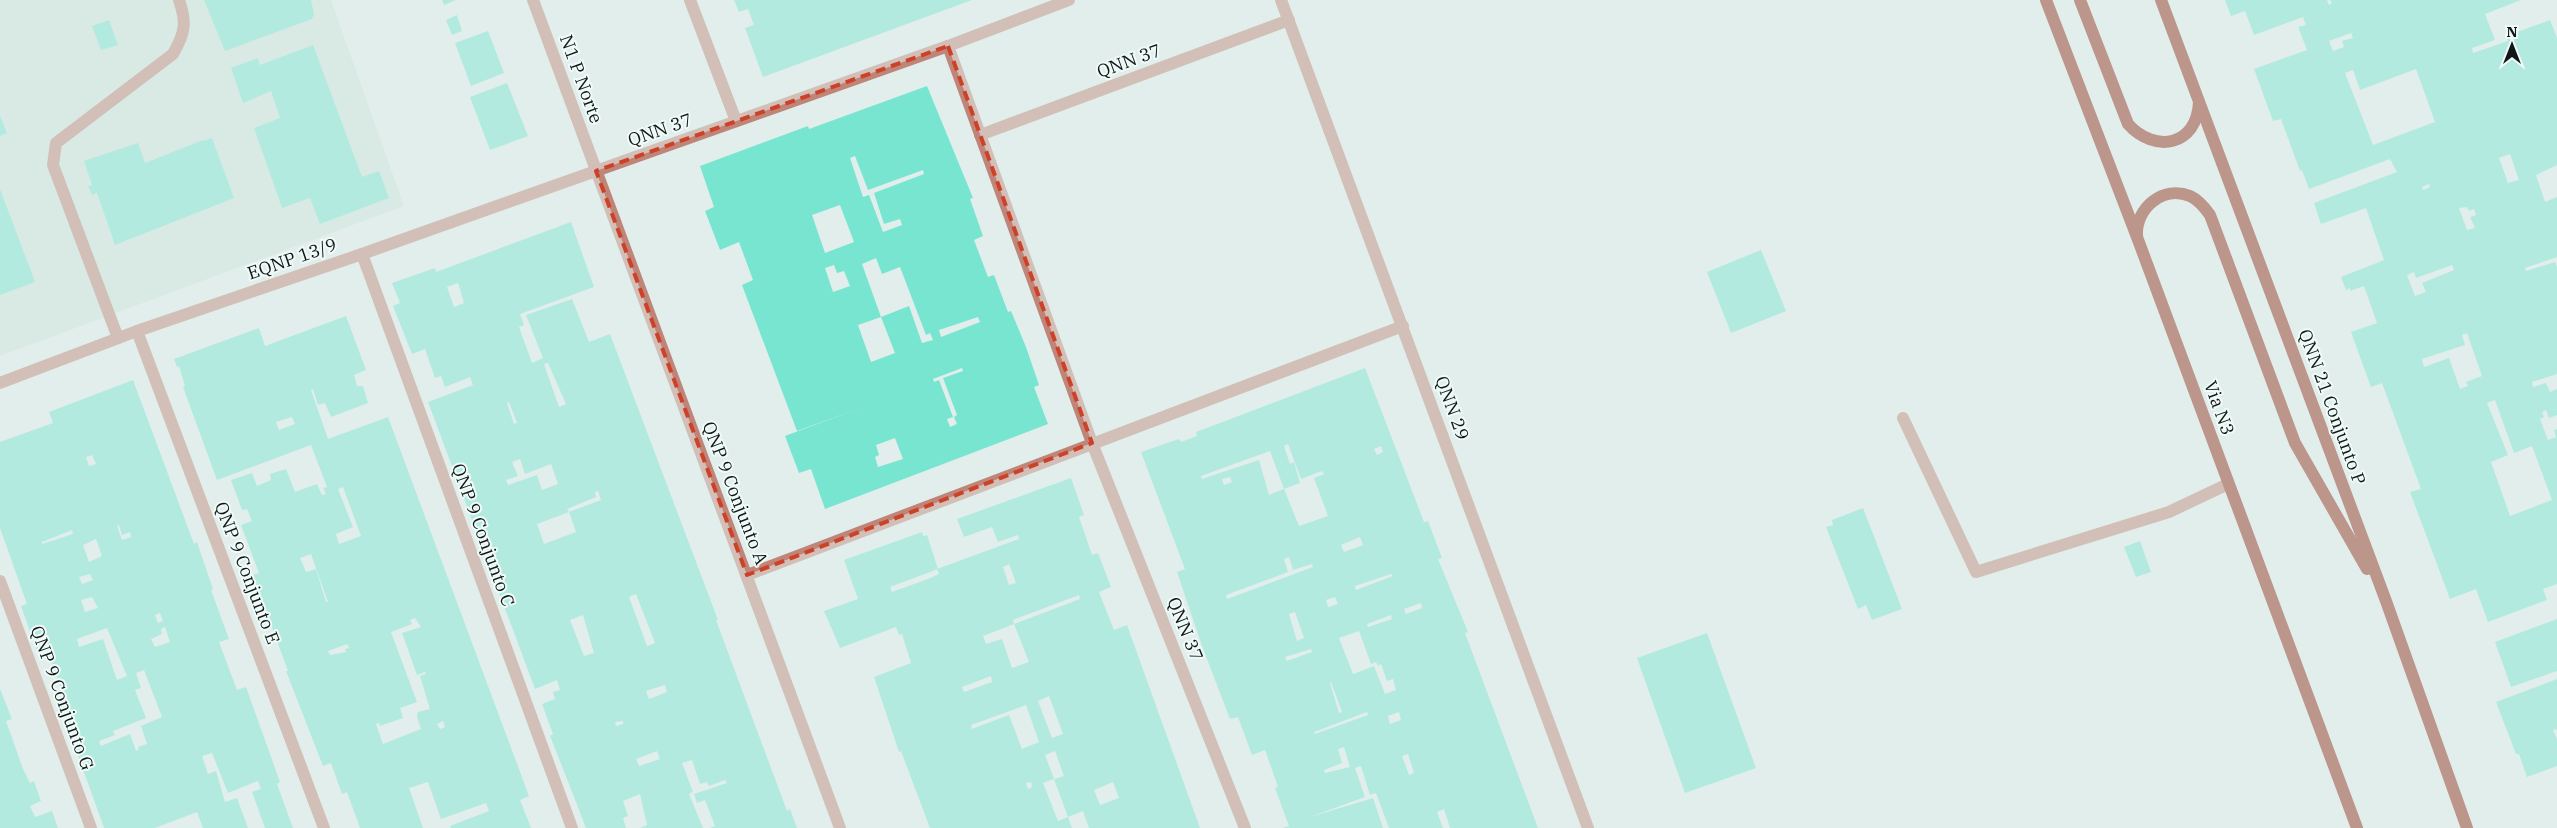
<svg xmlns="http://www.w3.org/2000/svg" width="2557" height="828" font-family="'IBM Plex Serif',serif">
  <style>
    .built { fill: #cee4de }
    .building { fill: #78e5d1; fill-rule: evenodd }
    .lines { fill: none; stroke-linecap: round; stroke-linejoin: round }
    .minor { stroke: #bf8579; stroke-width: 12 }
    .major { stroke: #8f2817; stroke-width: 12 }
    .marked { fill: none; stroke: #cd4129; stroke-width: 4; stroke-dasharray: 10 6; stroke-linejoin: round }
    .labels { text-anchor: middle; stroke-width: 4; stroke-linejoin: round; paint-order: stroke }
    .street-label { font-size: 18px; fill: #121615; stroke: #effbf8 }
  </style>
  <rect width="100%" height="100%" fill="#e1eeeb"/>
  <path class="built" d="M0 0H331L404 206 0 356Z"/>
  <g class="building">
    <path d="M204 0H311L314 14 312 19 225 51Z"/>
    <path d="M442 0H456L444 5Z"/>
    <path d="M734 0H972L763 77 745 28 754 25 748 9 739 12Z"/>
    <path d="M2225 0H2327L2329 5 2332 3 2330 0H2521L2485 14 2495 40 2472 48 2473 53 2508 41 2506 36 2550 20 2557 38V165L2536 175 2545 202 2557 197V257L2525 268 2526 271 2555 262 2557 267V374L2532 382 2533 387 2546 383 2550 392 2557 389V415L2549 418 2546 410 2542 412 2544 417 2540 419 2548 440 2556 437 2554 430 2557 429V584L2543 589 2547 600 2488 622 2476 589 2450 599 2410 492 2421 489 2382 383 2371 387 2351 332 2377 323 2364 286 2350 291V288L2346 290 2341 277 2384 260 2366 208 2321 224 2314 203 2397 172 2390 159 2309 189 2302 170 2300 171 2281 119 2273 121 2254 69 2307 50 2298 27 2306 25 2303 17 2254 35 2245 11 2231 16ZM2351 33 2353 38 2342 41 2344 47 2333 51 2329 41ZM2416 69 2435 122 2373 145 2345 73 2353 70 2360 90ZM2510 154 2519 180 2508 183 2499 158ZM2429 184 2430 187 2423 190 2422 187ZM2467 207 2469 211 2474 209 2476 215 2470 217 2475 228 2467 230 2459 208ZM2452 265 2454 270 2422 283 2426 292 2415 296 2407 275 2414 272 2416 278ZM2467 333 2482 376 2466 382 2468 386 2460 389 2449 358 2424 367 2422 359 2465 345 2462 335ZM2495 400 2514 453 2532 446 2552 500 2510 516 2491 462 2508 455 2487 403Z"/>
    <path d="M457 15 462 31 452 35 446 20Z"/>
    <path d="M109 20 118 45 101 50 92 26Z"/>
    <path d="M488 31 504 73 471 86 455 43Z"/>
    <path d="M313 45 362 177 379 171 389 198 320 224 310 198 282 208 254 128 280 118 271 91 243 103 231 68 258 58 260 65Z"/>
    <path d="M507 83 528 136 490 150 470 97Z"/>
    <path d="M927 86 973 198 970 199 983 236 974 240 988 277 994 275 1008 312 1011 311 1026 347 1039 385 1034 387 1048 424 825 509 811 469 799 473 785 436 863 407 797 431 742 285 753 280 739 242 720 250 705 211 714 207 700 166 808 126 809 129ZM855 156 868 190 923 170 924 174 874 193 884 224 900 219 902 225 883 232 869 195 863 197 850 158ZM840 205 854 242 825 253 812 215ZM876 258 882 274 900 267 926 335 930 333 933 340 922 343 909 306 881 317 862 264ZM834 265 837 273 844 271 850 286 833 292 825 268ZM881 317 895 353 871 362 858 325ZM978 317 980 322 941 337 939 330ZM962 368 963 371 943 378 957 415 954 417 957 424 950 427 947 419 953 417 939 380 934 382 933 379ZM895 438 903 459 878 467 875 457 879 455 876 445Z"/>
    <path d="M0 116 7 133 0 136Z"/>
    <path d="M212 138 234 198 115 245 97 193 92 195 88 186 92 185 84 161 138 143 145 163 203 140 204 141Z"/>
    <path d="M0 189 35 282 0 295Z"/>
    <path d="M571 222 594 287 520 314 524 325 519 327 532 363 543 358 526 315 572 299 589 342 610 334 718 620H716L787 811 790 809 797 828H710L715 826 705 800 697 803 694 794 727 783 725 780 709 786 707 782 700 784 692 760 682 763 693 792 689 794 703 828H640L647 825 640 794 623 801 628 816 623 818 626 828H586L569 784 550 736 553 734 542 704 555 699 553 692 560 690 557 680 535 689 428 402 473 385 470 377 445 387 441 376 435 378 425 349 412 354 393 306 400 303 392 283 435 268 436 272ZM458 283 464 303 454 307 447 287ZM548 363 566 404 559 407 544 364ZM509 402 517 423 514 424 507 403ZM520 459 525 474 551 464 558 484 542 490 537 475 508 485 506 480 518 476 512 462ZM598 491 601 500 569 512 576 532 544 544 537 524 569 512 567 509 596 497 595 492ZM490 541 492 547 487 549 485 543ZM636 594 655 643 647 646 629 597ZM583 615 594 653 584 656 570 620ZM665 685 667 692 649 699 646 691ZM623 721V724L616 726 615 722ZM657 751 660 759 639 766 636 759Z"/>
    <path d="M1761 250 1786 311 1731 333 1707 272Z"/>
    <path d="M346 316 366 370 354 375 357 386H363L368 403 331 417 325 403 318 405 313 389 311 390 328 439 388 417 529 796 520 800 531 828H451L450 826 489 811 486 803 441 819 428 782 409 788 423 828H360L347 792 342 794 331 763 323 766 286 671H288L253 575 259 573 241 525 252 521 247 509 242 510 231 480 252 473 257 486 271 480 270 474 286 469 295 492 317 484 322 495 326 494 323 488 327 487 311 445 217 480 183 387 185 386 179 366 177 367 174 359 259 328 265 346ZM292 417 295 424 279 430 276 422ZM343 487 361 536 339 544 336 534 353 527 338 489ZM311 554 328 602H326L316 569 306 572 300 558ZM415 618 421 627 402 633 417 675 425 672 426 674 420 676 430 709 418 712 417 717 421 729 383 744 376 724 379 723 380 726 403 718 400 708 417 702 391 632 412 624 410 620ZM347 644 349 648 345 649 346 652 330 655 328 651ZM443 721 445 727 440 729 437 724Z"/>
    <path d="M1365 368 1424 522 1428 521 1442 558 1438 559 1468 632 1465 633 1538 828H1450L1444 809 1437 812 1443 828H1389L1376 793 1370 795 1361 766 1355 768 1365 797 1310 817 1373 798 1383 828H1282L1289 826 1275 788 1278 787 1265 750 1252 755 1238 717 1230 719 1202 646 1177 572 1185 569 1141 452 1179 439 1181 442 1197 436 1196 432ZM1288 444 1301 479 1322 471 1324 474 1314 478 1328 516 1299 526 1284 489 1269 495 1259 460 1202 479 1201 476 1270 451 1284 489 1300 483 1294 462 1290 464 1284 446ZM1381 446 1383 452 1377 455 1374 449ZM1230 477 1232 482 1224 485 1222 479ZM1360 537 1363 545 1344 552 1341 545ZM1289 557 1293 570 1312 564 1313 567 1227 599 1226 595 1288 572 1284 559ZM1391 574 1393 576 1356 590 1355 586ZM1335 597 1338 604 1328 607 1326 600ZM1421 603 1422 608 1406 614 1404 609ZM1295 612 1304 638 1297 641 1289 614ZM1391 615 1392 619 1368 627 1367 624ZM1359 631 1371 664 1376 662 1378 666 1381 664 1387 681 1393 679 1396 690 1385 694 1374 666 1353 674 1339 638ZM1311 649 1312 652 1287 661 1285 657ZM1331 682 1342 712 1339 713 1330 683ZM1367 712 1368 715 1315 734 1314 732ZM1399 712 1401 720 1390 724 1388 716ZM1344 747 1350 767 1325 773 1324 770 1342 763 1338 749ZM1408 754 1414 773 1409 775 1402 756Z"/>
    <path d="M133 380 194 544 197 542 213 589 211 590 229 639 219 642 237 690 246 687 280 782 277 784 293 828H265L252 792 261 789 258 781 228 793 212 753 202 756 208 774 216 771 225 802 237 798 248 828H203L197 812 155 828H104L59 702 65 699 47 651 38 654 21 606 27 604 0 528V442L53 423 49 412ZM92 455 96 464 89 466 86 457ZM119 525 122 535 130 532 131 537 122 540 117 526ZM72 530 73 534 42 544V542ZM96 539 102 556 89 562 83 545ZM90 574 93 580 82 584 79 577ZM92 597 98 608 85 612 81 600ZM160 613 163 621 158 623 155 615ZM165 627 170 642 155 647 151 639 162 634 161 629ZM107 628 127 676 117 680 103 639 79 647 77 639ZM144 670 162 717 141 726 147 744 138 747 139 749 136 751 130 734 101 746 99 741 115 735 113 731 146 718 135 690 141 688 136 673Z"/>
    <path d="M1071 478 1084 515 1079 517 1092 555 1098 553 1111 587 1099 592 1114 630 1127 625 1200 828H1089L1083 811 1068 817 1054 779 1064 776 1055 751 1045 755 1054 779 1043 783 1058 821 1068 817 1072 828H930L901 751 899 752 874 677 911 663 902 634 899 635 896 627 840 648 824 611 858 599 844 560 922 532 923 536 927 535 938 569 890 587 892 592 928 579 939 574 937 569 1019 539 1018 535 998 542 992 527 964 537 957 519ZM1009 564 1016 583 1009 585 1003 567ZM1079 595 1080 599 1014 624 1029 662 1012 668 1002 639 986 644 983 636 1014 624 1013 620ZM991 676 992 682 964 692 962 687ZM1049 696 1063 734 1052 738 1038 701ZM1026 705 1039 742 1022 749 1009 715 972 729 971 725ZM1031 782 1032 787 1028 789 1026 783ZM1113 782 1119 798 1100 805 1094 790Z"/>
    <path d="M1863 508 1902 609 1872 620 1866 605 1858 609 1826 527 1833 525 1832 520Z"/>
    <path d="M2140 541 2151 572 2136 577 2124 547Z"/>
    <path d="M2557 619V671L2511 687 2495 642Z"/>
    <path d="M1707 633 1756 768 1685 793 1637 658Z"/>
    <path d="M2557 679V729L2553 730 2557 739V766L2527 777 2519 754H2516L2496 702Z"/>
    <path d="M0 689 12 719 6 721 23 769 30 783 34 781 41 801 30 806 35 817 52 811 58 828H0Z"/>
  </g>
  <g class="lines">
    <g class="minor">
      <path d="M533 0 840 828"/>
      <path d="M690 0 736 121"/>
      <path d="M1281 0 1588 828"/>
      <path d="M948 46 1092 443 1245 828"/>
      <path d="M980 135 1289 20"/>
      <path d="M362 254 572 828"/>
      <path d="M137 331 324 828"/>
      <path d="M118 338 53 165 56 143 173 54C185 33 187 23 179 0"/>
      <path d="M0 383 137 331 362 254 948 46 1069 0"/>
      <path d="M1903 418 1976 572 2169 512 2228 484"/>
      <path d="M747 575 1403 326"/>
      <path d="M0 581 91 828"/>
    </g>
    <g class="major">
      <path d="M2046 0 2137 237 2357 828"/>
      <path d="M2080 0 2128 124C2155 154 2197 146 2199 102"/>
      <path d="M2161 0 2386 601 2467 828"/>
      <path d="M2137 235C2136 208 2163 185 2190 196 2199 200 2205 208 2210 215L2295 443 2367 569"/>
    </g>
  </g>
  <path d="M0 0H2557V828H0ZM948 46 1092 443 747 575 596 171Z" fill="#e1eeeb" fill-opacity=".55" fill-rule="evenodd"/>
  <path class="marked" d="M948 46 1092 443 747 575 596 171Z"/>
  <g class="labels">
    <g class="street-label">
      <text transform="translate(1129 61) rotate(-20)" y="6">QNN 37</text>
      <text transform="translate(581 79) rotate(70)" y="6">N1 P Norte</text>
      <text transform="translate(660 130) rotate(-19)" y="6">QNN 37</text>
      <text transform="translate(292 259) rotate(-19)" y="6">EQNP 13/9</text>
      <text transform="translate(2332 407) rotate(70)" y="6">QNN 21 Conjunto P</text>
      <text transform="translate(1452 408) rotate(70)" y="6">QNN 29</text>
      <text transform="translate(2219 408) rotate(70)" y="6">Via N3</text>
      <text transform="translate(735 493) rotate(69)" y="6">QNP 9 Conjunto A</text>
      <text transform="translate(483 535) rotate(70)" y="6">QNP 9 Conjunto C</text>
      <text transform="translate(247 573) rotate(69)" y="6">QNP 9 Conjunto E</text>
      <text transform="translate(1185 629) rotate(68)" y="6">QNN 37</text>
      <text transform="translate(62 698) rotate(70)" y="6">QNP 9 Conjunto G</text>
    </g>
  </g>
  <g transform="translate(2512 45)" stroke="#effbf8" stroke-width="4" paint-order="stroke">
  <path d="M0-4L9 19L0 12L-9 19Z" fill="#121615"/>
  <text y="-8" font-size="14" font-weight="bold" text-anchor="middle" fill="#121615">N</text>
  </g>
</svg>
